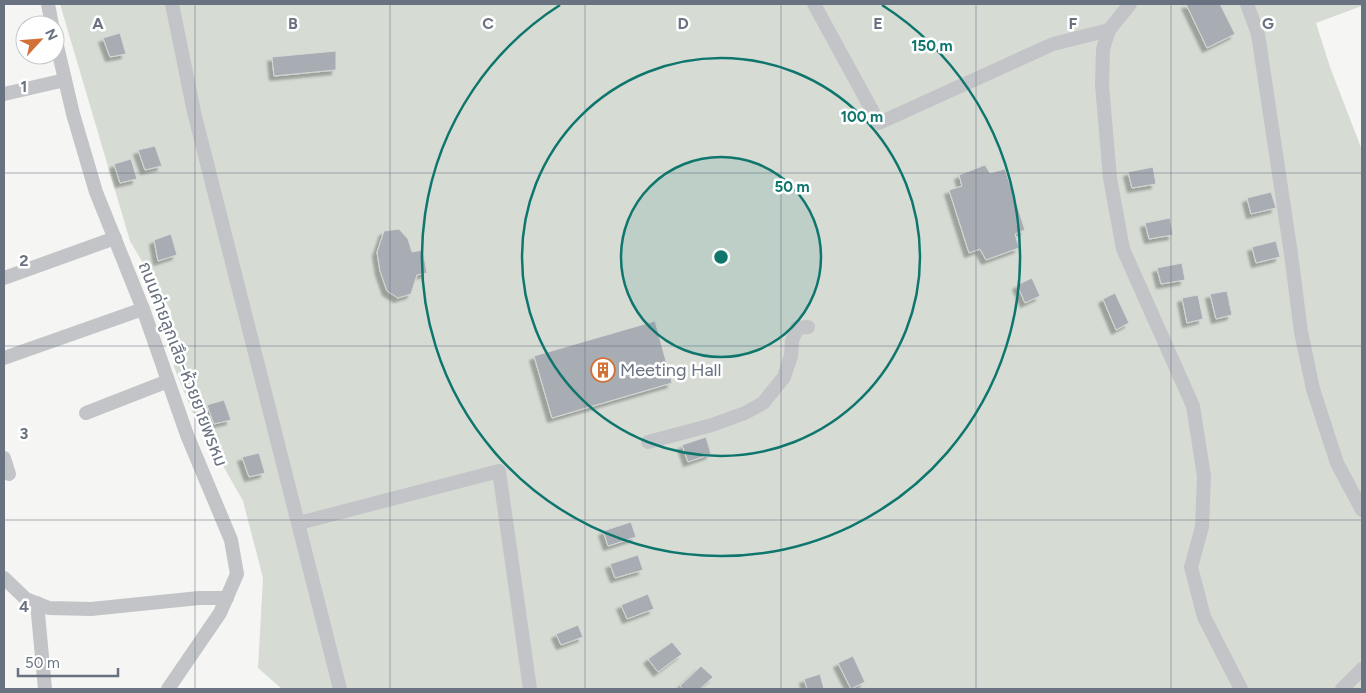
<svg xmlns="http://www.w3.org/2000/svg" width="1366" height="693" font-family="Figtree,'Noto Sans Thai',sans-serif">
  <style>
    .green { fill: #d6dcd4 }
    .building { fill: #a8adb4; stroke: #d7d7d5; filter: url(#shadow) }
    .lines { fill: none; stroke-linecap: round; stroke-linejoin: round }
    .street { stroke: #c2c4c7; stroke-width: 14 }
    .grid { fill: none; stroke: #687280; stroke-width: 1; stroke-opacity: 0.55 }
    .ring { fill: none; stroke: #0f766e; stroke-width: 2.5 }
    .labels { text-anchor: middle; stroke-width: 5; stroke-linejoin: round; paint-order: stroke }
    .street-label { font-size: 18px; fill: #687280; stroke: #fff }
    .poi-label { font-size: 18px; fill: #687280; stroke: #fff; text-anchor: start }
    .grid-label { font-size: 16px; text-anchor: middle; font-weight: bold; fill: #687280; stroke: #fff; stroke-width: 5; stroke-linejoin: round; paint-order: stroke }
    .centre { fill: #0f766e; stroke: #fff; stroke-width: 2.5 }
    .ring-label { font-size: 15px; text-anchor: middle; font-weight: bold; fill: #0f766e; stroke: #fff; stroke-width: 5; stroke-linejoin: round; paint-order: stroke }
  </style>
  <defs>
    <filter id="shadow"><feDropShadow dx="-4.5" dy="4.5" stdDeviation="1" flood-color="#0004"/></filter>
  </defs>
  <rect width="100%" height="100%" fill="#f5f6f3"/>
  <path class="green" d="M60 4H1362V6L1316 23 1330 67 1362 150V689H282L258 668 263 578 243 501 192 411 174 367 171 311 130 241Z"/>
  <g class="building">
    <path d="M1186 4H1220L1235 34 1207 48Z"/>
    <path d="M120 33 126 54 110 57 103 38Z"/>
    <path d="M336 51V70L274 76 272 57Z"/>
    <path d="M155 146 162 166 145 170 138 150Z"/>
    <path d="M131 159 137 179 120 183 114 164Z"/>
    <path d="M985 165 990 173 1005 169 1025 230 1015 234 1019 248 986 260 980 249 969 253 949 190 962 186 959 175Z"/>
    <path d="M1153 167 1156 184 1132 188 1128 172Z"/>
    <path d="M1271 192 1276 208 1251 214 1247 198Z"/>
    <path d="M1170 218 1173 235 1149 239 1145 223Z"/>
    <path d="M399 229 408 239 412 252 423 250 427 273 417 275 411 294 398 298 387 291 380 271 377 252 384 231Z"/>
    <path d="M171 234 177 255 158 261 154 240Z"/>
    <path d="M1276 241 1280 257 1256 263 1252 247Z"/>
    <path d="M1182 263 1185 280 1161 284 1157 268Z"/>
    <path d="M1032 278 1040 296 1025 303 1017 285Z"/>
    <path d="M1227 291 1232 315 1216 319 1210 294Z"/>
    <path d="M1115 293 1129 323 1116 330 1103 299Z"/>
    <path d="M1198 295 1203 319 1187 323 1182 298Z"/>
    <path d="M655 321 672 383 552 418 534 356Z"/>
    <path d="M224 400 231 420 214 424 207 405Z"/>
    <path d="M706 437 711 454 688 462 682 445Z"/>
    <path d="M259 453 265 473 249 477 242 457Z"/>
    <path d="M631 522 636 537 608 546 603 531Z"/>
    <path d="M638 555 643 570 615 578 610 564Z"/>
    <path d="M648 594 654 609 627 619 621 605Z"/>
    <path d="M578 625 583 637 561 645 556 634Z"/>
    <path d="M672 642 682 654 658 672 648 659Z"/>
    <path d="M853 656 865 682 851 689 838 663Z"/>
    <path d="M701 666 713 677 700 689H683L680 686Z"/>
    <path d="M820 674 824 689H807L804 679Z"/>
  </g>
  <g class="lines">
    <g class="street">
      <path d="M48 4 52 25"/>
      <path d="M172 4 194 112 340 689"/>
      <path d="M814 4 879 123 1053 44 1109 30"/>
      <path d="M1130 4 1109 30 1103 49 1102 85 1110 178 1123 249 1193 406 1204 476 1202 527 1191 567 1204 617 1241 689"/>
      <path d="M1247 4 1258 34 1291 254 1301 332 1313 389 1337 463 1362 510"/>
      <path d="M55 37 73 114 96 192 143 309 187 435 231 540 237 574 220 613 168 689"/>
      <path d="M4 94 65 80"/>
      <path d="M4 278 115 238"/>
      <path d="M4 358 143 309"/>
      <path d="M86 413 168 381"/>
      <path d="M648 442 712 425 745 413 763 403 784 377 791 356 792 341 797 328 808 327"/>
      <path d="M4 458 9 474"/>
      <path d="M299 523 499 471 530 689"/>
      <path d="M4 578 26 599 49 608 91 609 199 598H227"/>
      <path d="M37 603 45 689"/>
      <path d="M1342 689 1362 669"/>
    </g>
  </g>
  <path class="grid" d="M195 4V689M390 4V689M585 4V689M781 4V689M976 4V689M1171 4V689M4 173H1362M4 346H1362M4 520H1362"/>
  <circle cx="721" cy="257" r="100" fill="#0f766e" fill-opacity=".12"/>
  <g class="ring">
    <circle cx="721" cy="257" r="100"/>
    <circle cx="721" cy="257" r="199"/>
    <path d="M882 5A299 299 0 1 1 560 5"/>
  </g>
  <defs>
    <g id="building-ring" transform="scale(1.25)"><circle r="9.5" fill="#fff" stroke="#d17137" stroke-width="1.5"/><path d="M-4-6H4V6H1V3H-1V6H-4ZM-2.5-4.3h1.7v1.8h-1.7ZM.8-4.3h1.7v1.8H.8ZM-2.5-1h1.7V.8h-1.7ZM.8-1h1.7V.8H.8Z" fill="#d17137"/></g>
  </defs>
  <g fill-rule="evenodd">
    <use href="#building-ring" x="603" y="370"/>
  </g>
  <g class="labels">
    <g class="street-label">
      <text transform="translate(183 364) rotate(69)" y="6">ถนนค่ายลูกเสึอ-ห้วยยายพรหม</text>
    </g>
    <g class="poi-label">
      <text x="620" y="376">Meeting Hall</text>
    </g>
  </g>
  <g class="grid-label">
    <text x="98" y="29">A</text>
    <text x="293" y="29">B</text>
    <text x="488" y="29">C</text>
    <text x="683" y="29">D</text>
    <text x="878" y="29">E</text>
    <text x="1073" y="29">F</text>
    <text x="1268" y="29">G</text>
    <text x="24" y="92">1</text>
    <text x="24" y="266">2</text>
    <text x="24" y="439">3</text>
    <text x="24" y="612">4</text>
  </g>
  <circle cx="721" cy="257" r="8" class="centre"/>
  <g class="ring-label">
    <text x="932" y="51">150 m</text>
    <text x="862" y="122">100 m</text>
    <text x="792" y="192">50 m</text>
  </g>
  <rect width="1366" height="693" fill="none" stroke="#687280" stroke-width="10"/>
  <g transform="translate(40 40) rotate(64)"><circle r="24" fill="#ffffff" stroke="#c3c7cc"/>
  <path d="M0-4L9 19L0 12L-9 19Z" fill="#d17137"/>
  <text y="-8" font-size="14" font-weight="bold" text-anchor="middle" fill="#687280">N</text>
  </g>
  <path d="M18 668v8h100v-8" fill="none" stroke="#687280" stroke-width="2.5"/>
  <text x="25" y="668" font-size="15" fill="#687280" stroke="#ffffff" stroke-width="4" paint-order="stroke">50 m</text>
</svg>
